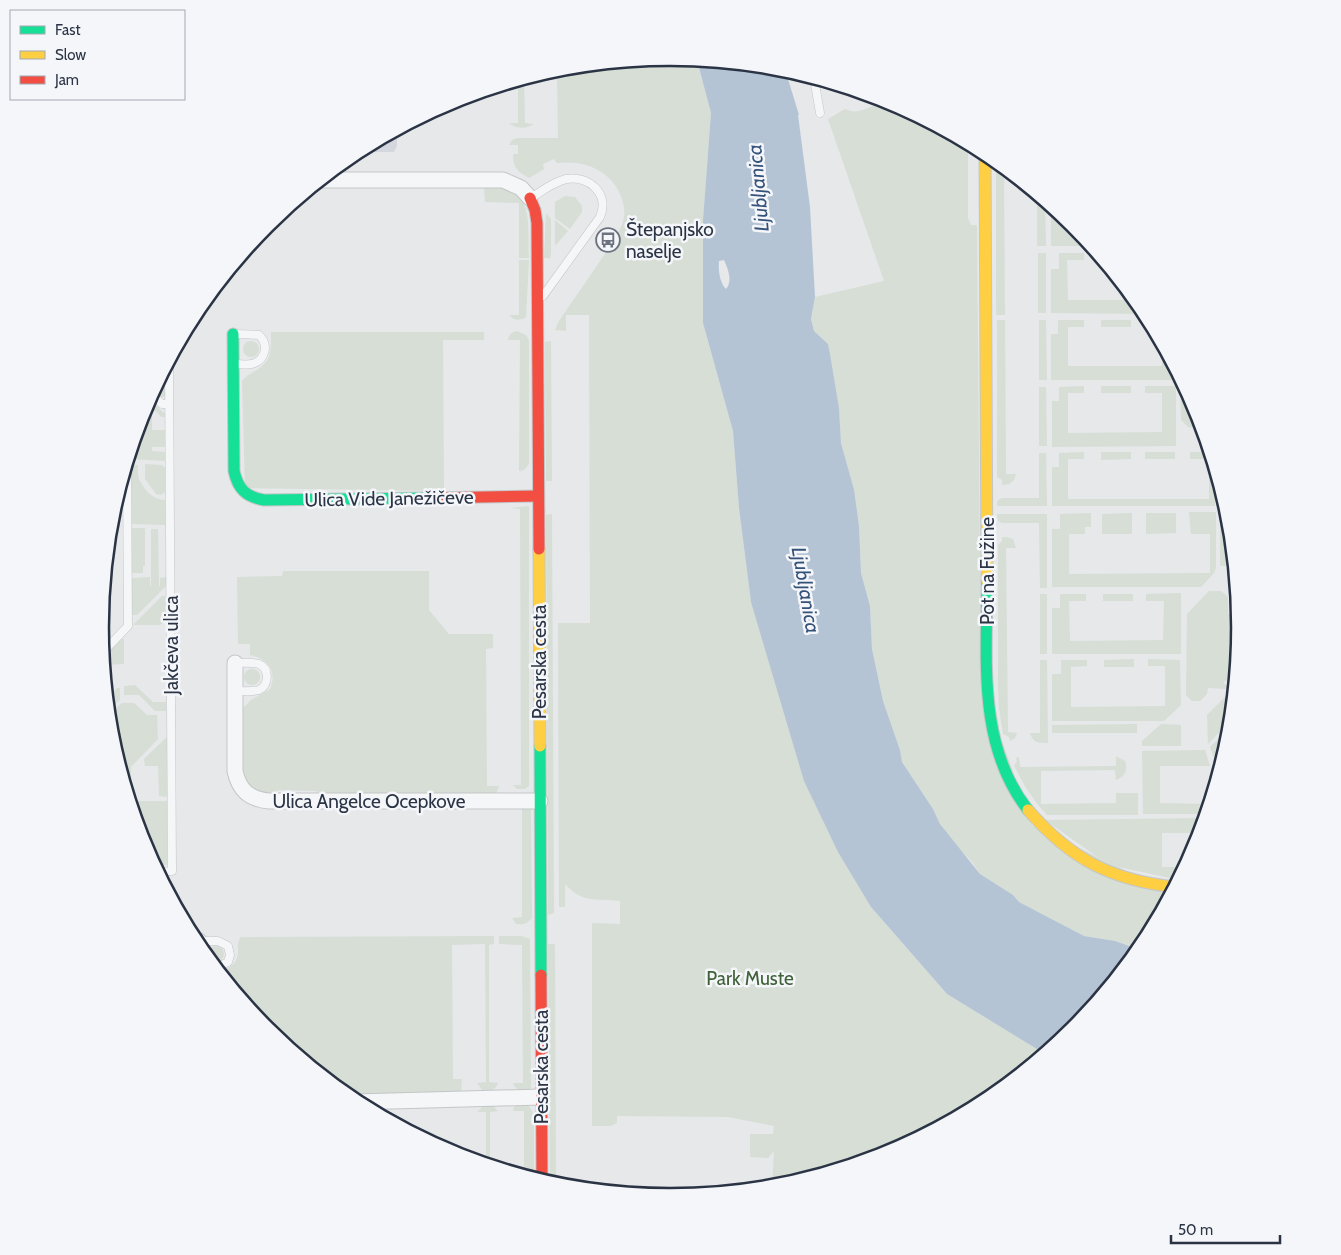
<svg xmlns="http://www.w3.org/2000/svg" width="1341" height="1255" font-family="Cabin,sans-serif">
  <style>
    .built { fill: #d4d7dd }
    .green { fill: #d6ded6 }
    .water { fill: #b4c4d5; fill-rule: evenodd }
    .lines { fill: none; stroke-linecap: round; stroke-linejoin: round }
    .lane-casing { stroke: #c4c6c8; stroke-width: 9 }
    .street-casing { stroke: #c4c6c8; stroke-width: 17 }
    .fast-casing { stroke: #c4c6c8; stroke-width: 13 }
    .slow-casing { stroke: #c4c6c8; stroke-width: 13 }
    .jam-casing { stroke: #c4c6c8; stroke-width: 13 }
    .lane { stroke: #f5f6f7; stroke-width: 8 }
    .street { stroke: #f5f6f7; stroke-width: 15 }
    .fast { stroke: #16e098; stroke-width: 11 }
    .slow { stroke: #ffcf43; stroke-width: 11 }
    .jam { stroke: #f24e42; stroke-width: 11 }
    .labels { text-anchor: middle; stroke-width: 5; stroke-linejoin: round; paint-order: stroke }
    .poi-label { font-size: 19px; fill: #2b3445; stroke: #f4f6f9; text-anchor: start }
    .street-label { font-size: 19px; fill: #2b3445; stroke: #f4f6f9 }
    .park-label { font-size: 19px; fill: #3f6138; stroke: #f4f6f9 }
    .water-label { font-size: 20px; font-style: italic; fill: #34527a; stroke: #f4f6f9 }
    .rim { fill: none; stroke: #2b3445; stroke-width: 2.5 }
  </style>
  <rect width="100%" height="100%" fill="#e6e8ea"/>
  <path class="built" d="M397 130V146L394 152H357Z"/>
  <g class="green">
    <path d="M671 58 697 60 711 113 703 220V323L733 431 739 508 751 602 871 907 947 994 1045 1054 987 1102 888 1154 781 1187 772 1188 774 1151 768 1158 750 1157V1134H773L774 1126 728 1117 617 1116V1123L610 1126H592V923L620 924V901C597 898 583 904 565 884V907H559L558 623H590L589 315H566V331L555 330 559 321C572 302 585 283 598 264 607 250 621 234 624 217 626 204 619 188 610 179 595 164 576 161 557 163L554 159 543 164 544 169 529 178C518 172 513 168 513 154H518V145H509L512 140 517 138H558L557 69Z"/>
    <path d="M524 79 525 123 534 124C527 129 515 129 509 123H518V81Z"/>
    <path d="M884 100 968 143V218L971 225H977L981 682 1032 825 1172 893 1143 945 1140 944 1132 947 1115 941 1084 936 1019 902 1013 895 980 874 972 862 955 844 940 824 933 809 902 762 900 750 883 701 872 649 870 606 861 573 859 526 853 490 841 443 839 408 828 344 814 331 811 319 815 297 884 281 828 119 845 109C858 116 872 106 884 100Z"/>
    <path d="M996 160 1004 167 1005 315H996Z"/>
    <path d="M484 186C536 186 527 218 529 258H519V203L485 202Z"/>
    <path d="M1037 195 1045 201 1046 246H1037Z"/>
    <path d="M565 196 575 197 582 206V212L570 229 555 218V202Z"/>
    <path d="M1051 206 1067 219V233H1081L1091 246H1051Z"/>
    <path d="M546 213 551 219V255L550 258H544Z"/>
    <path d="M555 220 568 231 555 246Z"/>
    <rect x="1038" y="253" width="8" height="60"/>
    <path d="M1059 253H1084V260H1067L1068 300H1136L1146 314 1051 313V269H1059Z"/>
    <path d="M519 260H529L526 317C521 321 514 321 509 315H519Z"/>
    <path d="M997 320H1005L1006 474H1016L1014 480 1009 484 1002 485V480L997 477Z"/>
    <path d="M1039 320H1046L1047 380H1039Z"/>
    <path d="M1058 320H1084V327H1068V366H1162V343L1176 369V380H1051V334H1058Z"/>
    <rect x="1101" y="320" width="30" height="7"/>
    <path d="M517 331 526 335 529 340V464L524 470 519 471 520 340H508C509 335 511 332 517 331Z"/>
    <path d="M271 332H484V340H443L444 491 245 488 242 381C246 376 250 374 255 371 273 360 271 351 271 332Z"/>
    <path d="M551 341 552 481H546L545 342Z"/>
    <circle cx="251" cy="349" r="8"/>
    <path d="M161 378V383L165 382V397H160L154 391Z"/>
    <path d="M1180 378 1197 410 1202 424 1198 428 1188 427 1181 420Z"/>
    <path d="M1084 386V393H1068V433L1162 432V393H1145V386H1176V446L1052 447V401H1059V387Z"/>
    <rect x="1101" y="386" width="30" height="7"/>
    <path d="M1039 387H1046L1047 446H1039Z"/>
    <path d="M149 399 165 414V417H161L156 411H144Z"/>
    <path d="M152 416V430H165V447H152V451L165 452V461L131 459V451L142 417Z"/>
    <path d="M1084 452V459H1068V499H1209V459H1190V452H1205C1220 468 1215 485 1215 506H1052V467H1059V453Z"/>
    <path d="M1101 452H1131V459L1101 460Z"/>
    <rect x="1145" y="452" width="30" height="7"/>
    <path d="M1039 453H1046L1047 506H997V501L1002 498H1039Z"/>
    <path d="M145 464 162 465 165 468V492L161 495 156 494 145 479Z"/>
    <path d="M131 465H138C138 470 137 477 140 481 145 491 154 500 165 500V525L132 524Z"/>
    <path d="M529 506V786L525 789H517L513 785H521L520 509 511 508Z"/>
    <path d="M1189 512H1216V568L1214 573 1201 587H1052V529H1060V514L1091 513V527H1085V534H1069V574L1210 573V534H1191Z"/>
    <path d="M1220 512H1228L1230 517 1234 566H1220Z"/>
    <path d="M1132 513V534H1102V514Z"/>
    <path d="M1146 513H1176V533L1146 534Z"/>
    <path d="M552 514 554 913 548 915 546 515Z"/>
    <path d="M997 514H1047V588H1040L1039 523H1002L998 521Z"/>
    <path d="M132 528H145V566H143V573H132Z"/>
    <path d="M151 529H158L159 586H160V578L166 577V586L137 615H132V578L150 577V586H151Z"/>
    <path d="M1002 537H1006L1013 539 1016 548H1006L1008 732 1017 733 1015 738 1010 741 1009 737 1003 734 999 708 998 685V545L1002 541Z"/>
    <path d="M283 571H429V610L449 634H493V648L486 649 487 786H499L496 794 328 798 316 791 278 790 271 798 242 783V709L251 700 270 689C278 671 267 658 250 655V644H238L237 577 282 576Z"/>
    <path d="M1209 591H1221L1228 597V614H1232L1233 609H1236L1235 666H1232L1231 671 1234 670 1236 673 1228 682 1225 680 1224 684 1227 685V689L1208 688 1207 694 1200 701H1192L1186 695 1187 614Z"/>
    <path d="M1181 593V654H1052V608H1060V594H1086V601H1069L1070 641 1163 640 1164 601H1146V594Z"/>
    <rect x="1040" y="594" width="7" height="60"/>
    <rect x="1103" y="594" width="30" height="7"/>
    <path d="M162 596H166V620L160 625H133Z"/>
    <path d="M121 639H124V664L104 665 103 656Z"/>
    <path d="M1134 659V667H1104V660Z"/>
    <path d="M1148 659 1180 660 1181 705 1164 721H1052V674H1061V660H1087V666L1071 667V707L1165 706V666H1148Z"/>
    <path d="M1040 660H1047L1048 743C1039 743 1033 743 1030 733H1040Z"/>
    <circle cx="252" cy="677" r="8"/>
    <path d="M135 685 153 702H166V711H155L139 695H124V686Z"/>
    <path d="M117 688H120V700L113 706 111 736 108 699Z"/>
    <path d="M1233 689H1234L1231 720 1208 744 1207 715Z"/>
    <path d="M122 703H134L147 715H157L158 739 131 767V796H129L112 740 117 736 116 708Z"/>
    <path d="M1137 724V733H1052V725Z"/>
    <path d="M1161 724 1181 725V746H1142V741Z"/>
    <path d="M1231 726C1229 743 1228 751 1216 763L1210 747Z"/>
    <path d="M167 737V797L159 796 158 766H145L144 759Z"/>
    <path d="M1205 750 1210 766H1160V803L1210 804 1207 814H1143L1142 751Z"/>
    <path d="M1116 756 1125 761C1128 770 1125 777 1116 780L1115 770 1041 771V804L1116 803V793H1138V815H1047C1033 800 1023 784 1014 765L1017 762 1016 758 1019 757 1020 767 1116 766Z"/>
    <path d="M136 801H167V865H154L144 845 135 815Z"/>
    <path d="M515 805 531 809 532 918C527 924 523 925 516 924L512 918 522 917V809Z"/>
    <path d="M1205 818 1201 833H1162V867H1186L1179 880 1109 865 1045 820Z"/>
    <path d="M494 936V944L489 945V1082L498 1083C496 1090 489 1093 482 1090L477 1083 486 1082 485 944 452 945 453 1079H462L461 1094 350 1099 267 1030 221 973C226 970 235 965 237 958 240 950 235 944 241 937Z"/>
    <path d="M499 936H522L530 939 531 1088C524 1093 516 1091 513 1083H523L522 945 499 944Z"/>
    <path d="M548 944H555L556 1185 550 1184Z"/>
    <circle cx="216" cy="954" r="8"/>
    <path d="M521 1104 530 1107 534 1116V1179L524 1176V1111H513L514 1107Z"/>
    <path d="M485 1105 493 1106 498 1111 490 1112V1166L486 1164V1112H477Z"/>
  </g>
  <path class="water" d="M697 60 787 70 788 79 799 115H798L810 207 815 297 811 319 814 331 828 344 830 354 839 408 841 443 854 490 859 526 861 573 870 606 872 649 883 701 900 750 902 762 933 809 940 824 980 874 1013 895 1019 902 1084 936 1115 941 1132 947 1140 944 1143 945 1073 1031 1045 1054 947 994 871 907 838 852 804 781 751 602 739 508 733 431 703 323V220L711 113ZM724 260C728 269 733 281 726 289 720 283 718 271 719 261Z"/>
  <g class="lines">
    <g class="lane-casing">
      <g id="lane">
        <path d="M814 78 820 113"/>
        <path d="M531 198C542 191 553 182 566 179 589 175 610 194 600 217L543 296"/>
        <path d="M236 364C241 364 247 365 252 364 266 360 269 344 259 335L236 334"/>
        <path d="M152 395 162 404H168"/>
        <path d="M103 652 128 626 127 464"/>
        <path d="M235 691C242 691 252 692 259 690 269 685 270 669 259 664 252 662 242 663 235 663"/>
        <path d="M158 872 172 871 169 363"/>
        <path d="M199 941H218L228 946 230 955 228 962 216 968"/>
      </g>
    </g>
    <g class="street-casing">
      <g id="street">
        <path d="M321 180H503L521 188 530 198"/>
        <path d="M235 663V771C239 790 249 799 269 801H540"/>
        <path d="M199 941V948"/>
        <path d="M355 1102 541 1097"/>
      </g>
    </g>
    <g class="fast-casing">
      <g id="fast">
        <path d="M233 334 234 471C238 489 246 497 264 500L431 498"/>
        <path d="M987 581C987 659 977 745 1028 810"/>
        <path d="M540 746 541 975"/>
      </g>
    </g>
    <g class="slow-casing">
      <g id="slow">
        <path d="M985 152 987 581"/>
        <path d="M539 549 540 746"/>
        <path d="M1028 810C1071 859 1110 880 1175 887"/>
      </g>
    </g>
    <g class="jam-casing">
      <g id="jam">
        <path d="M530 198 535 210 537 223 539 549"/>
        <path d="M431 498 538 496"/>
        <path d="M541 975 542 1181"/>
      </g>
    </g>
    <use href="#lane" class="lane"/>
    <use href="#street" class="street"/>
    <use href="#fast" class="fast"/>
    <use href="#slow" class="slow"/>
    <use href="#jam" class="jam"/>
  </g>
  <defs>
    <g id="bus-ring" transform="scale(1.25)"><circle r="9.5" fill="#f4f6f9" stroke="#6c737f" stroke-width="1.5"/><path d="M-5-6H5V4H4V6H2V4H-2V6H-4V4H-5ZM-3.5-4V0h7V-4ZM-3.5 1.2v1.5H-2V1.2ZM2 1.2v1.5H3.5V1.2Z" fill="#6c737f"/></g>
  </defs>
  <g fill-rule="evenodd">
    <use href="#bus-ring" x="608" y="240"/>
  </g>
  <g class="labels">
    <g class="poi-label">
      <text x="626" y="236">Štepanjsko<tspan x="626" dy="22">naselje</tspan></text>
    </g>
    <g class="street-label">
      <text transform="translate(389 498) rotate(-1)" y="7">Ulica Vide Janežičeve</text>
      <text transform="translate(987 571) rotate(-90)" y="7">Pot na Fužine</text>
      <text transform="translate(171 645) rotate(-90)" y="7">Jakčeva ulica</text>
      <text transform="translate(539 662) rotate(-90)" y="7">Pesarska cesta</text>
      <text x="369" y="808">Ulica Angelce Ocepkove</text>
      <text transform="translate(541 1067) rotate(-90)" y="7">Pesarska cesta</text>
    </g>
    <g class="park-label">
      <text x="750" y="985">Park Muste</text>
    </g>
    <g class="water-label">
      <text transform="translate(758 188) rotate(-95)" y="7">Ljubljanica</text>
      <text transform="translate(806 590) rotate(80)" y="7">Ljubljanica</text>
    </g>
  </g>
  <path d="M0 0H1341V1255H0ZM109 627a561 561 0 1 1 1122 0a561 561 0 1 1-1122 0Z" fill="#f4f6f9" fill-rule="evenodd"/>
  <path class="rim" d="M109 627a561 561 0 1 1 1122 0a561 561 0 1 1-1122 0Z"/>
  <rect x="10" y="10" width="175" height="90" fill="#f4f6f9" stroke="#a4a8b1"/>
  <rect x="20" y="26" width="25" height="8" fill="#16e098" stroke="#a4a8b1"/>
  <text x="55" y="35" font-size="15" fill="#2b3445">Fast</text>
  <rect x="20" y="51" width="25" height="8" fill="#ffcf43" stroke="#a4a8b1"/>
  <text x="55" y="60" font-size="15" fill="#2b3445">Slow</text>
  <rect x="20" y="76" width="25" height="8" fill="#f24e42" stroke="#a4a8b1"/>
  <text x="55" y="85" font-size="15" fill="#2b3445">Jam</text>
  <path d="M1171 1235v8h109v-8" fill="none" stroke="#2b3445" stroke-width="2.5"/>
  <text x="1178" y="1235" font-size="15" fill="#2b3445" stroke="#f4f6f9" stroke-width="4" paint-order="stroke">50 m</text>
</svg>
